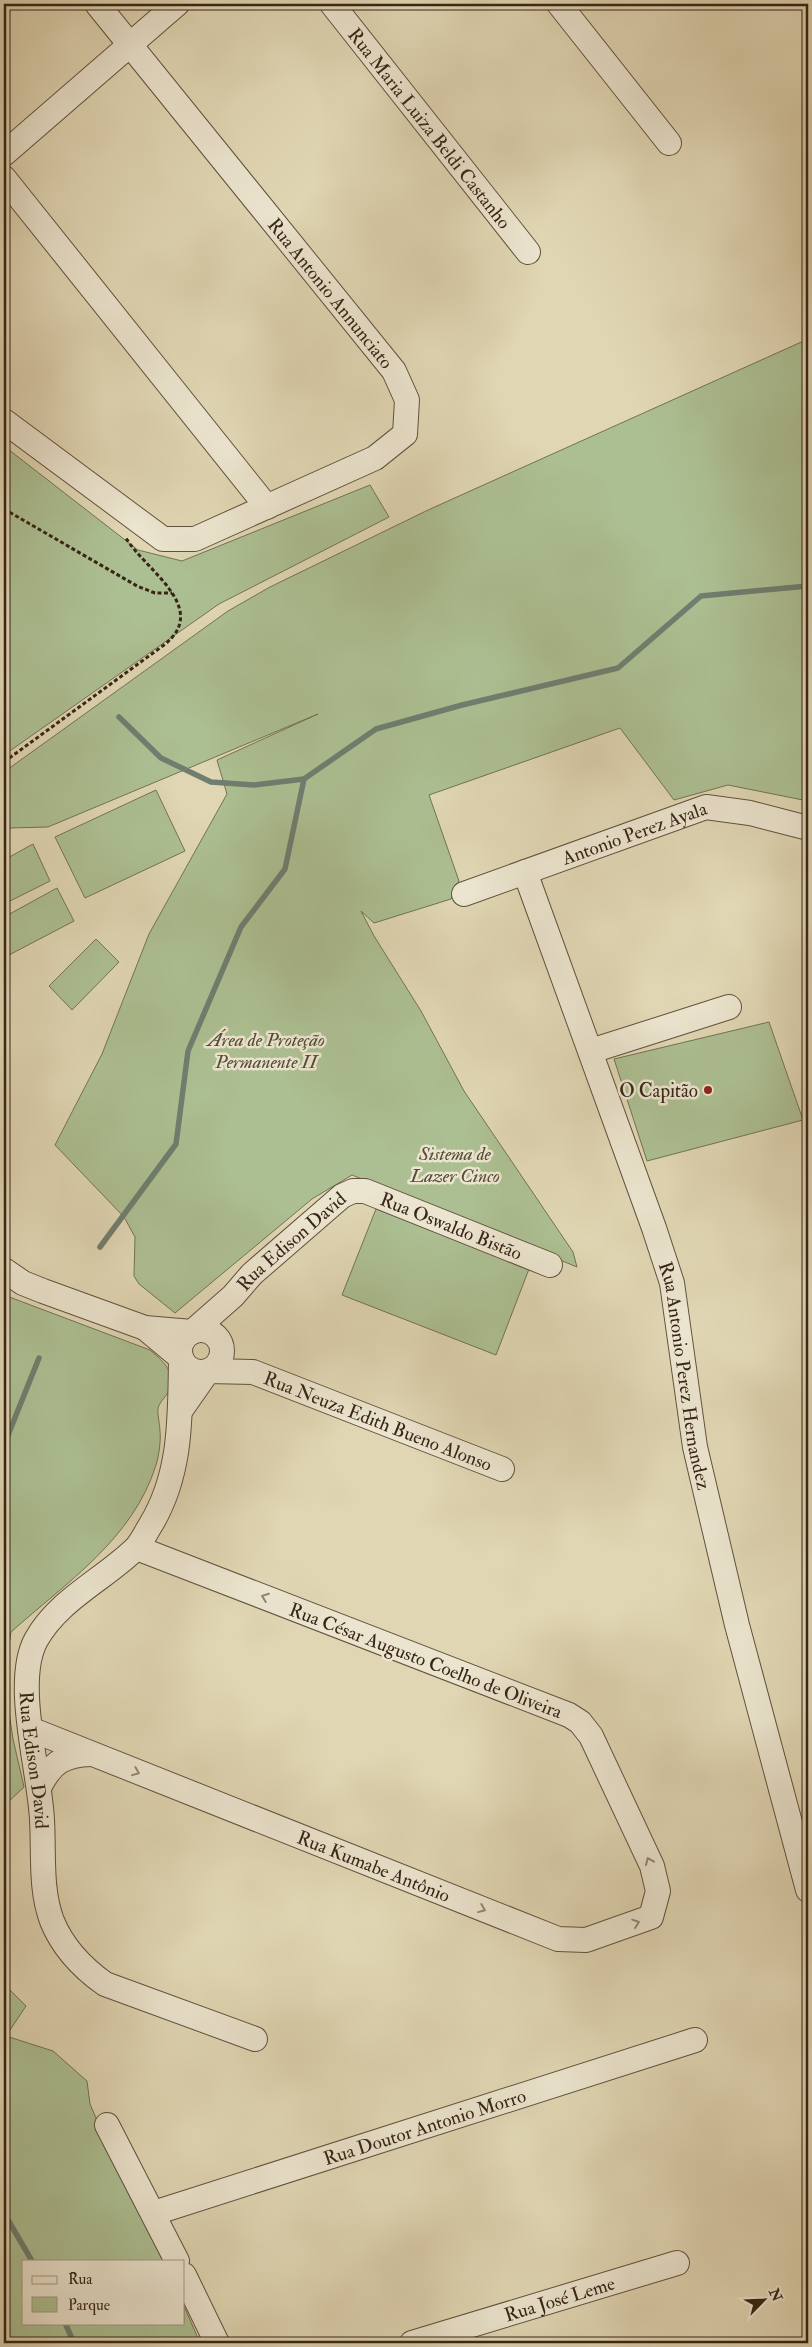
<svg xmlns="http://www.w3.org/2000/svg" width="812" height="2347" font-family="'IM FELL Double Pica',serif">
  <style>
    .green { fill: #acbf92; stroke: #727254 }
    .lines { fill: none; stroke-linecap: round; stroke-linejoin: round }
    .stream { stroke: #6f7e70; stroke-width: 5.5 }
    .minor-casing { stroke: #61513d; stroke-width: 26 }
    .path { stroke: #372516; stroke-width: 3; stroke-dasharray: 4 2.5; stroke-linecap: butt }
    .minor { stroke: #ebe4ce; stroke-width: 24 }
    .oneway { stroke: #918472 }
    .poi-dot { fill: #8f2418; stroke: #ebe4ce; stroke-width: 2 }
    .labels { text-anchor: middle; stroke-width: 5; stroke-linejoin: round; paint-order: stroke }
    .street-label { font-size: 19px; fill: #372516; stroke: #ebe4ce }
    .park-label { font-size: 19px; font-style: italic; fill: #544c35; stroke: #ebe4ce }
    .poi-label { font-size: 19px; fill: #372516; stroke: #ebe4ce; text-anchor: end }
  </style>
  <rect width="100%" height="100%" fill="#e0d6b3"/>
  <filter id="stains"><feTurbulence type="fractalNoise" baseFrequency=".004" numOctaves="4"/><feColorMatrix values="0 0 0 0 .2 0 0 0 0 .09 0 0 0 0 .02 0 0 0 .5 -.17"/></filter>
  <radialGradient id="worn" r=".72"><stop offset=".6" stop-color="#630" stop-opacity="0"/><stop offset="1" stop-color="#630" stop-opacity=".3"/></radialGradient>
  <g class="green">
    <path d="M808 339V801L728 785 674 800 620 728 429 795 459 881 451 899 374 923 361 911 374 936 421 1011 464 1091 573 1252 577 1267 352 1175 312 1199 175 1313 139 1284 134 1276 135 1237 124 1217 55 1145 102 1054 149 934 227 794 217 760 318 714 48 827 8 828 4 818V772L228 611 270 587 428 510Z"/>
    <path d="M4 446 138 550 182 561 370 485 389 517 219 604 4 755Z"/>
    <path d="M156 790 185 851 85 898 55 837Z"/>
    <path d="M33 844 50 881 4 904V860Z"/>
    <path d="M57 888 74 921 9 955 4 944V917Z"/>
    <path d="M96 939 119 962 72 1010 49 986Z"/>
    <path d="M769 1022 803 1120 647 1161 614 1059Z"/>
    <path d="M376 1209 529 1269 496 1355 342 1295Z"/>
    <path d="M4 1295 150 1350C161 1359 176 1372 170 1388 168 1395 160 1401 158 1408 157 1414 160 1424 160 1431 161 1441 159 1455 156 1465 133 1539 67 1582 11 1632L4 1679 13 1739 24 1787 4 1806Z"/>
    <path d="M4 1984 26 2006 6 2036 53 2051 87 2081 90 2104 102 2132 163 2261H24V2323H184V2306L200 2343H4Z"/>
  </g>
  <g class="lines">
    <g class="stream">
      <path d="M119 717 161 758 211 782 254 785 304 779"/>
      <path d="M100 1247 176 1144 188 1051 241 927 285 869 304 779 376 729 462 705 618 668 701 596 808 586"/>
      <path d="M4 1445 39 1358"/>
      <path d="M4 2213 32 2261"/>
      <path d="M65 2323 74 2343"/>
    </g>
    <g class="minor-casing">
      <g id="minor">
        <path id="s1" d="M332 4 528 252"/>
        <path d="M559 4 669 143"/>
        <path d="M4 154 177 4"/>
        <path d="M4 178 267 507"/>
        <path d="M4 421 163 539H195L375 458 405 434 407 400 394 371 97 4"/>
        <path id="s2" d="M525 872 654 1228 672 1283 695 1447 737 1625 808 1890"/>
        <path id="s3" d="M464 894 706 807 750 813 808 828"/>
        <path d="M591 1051 729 1007"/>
        <path id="s4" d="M4 1270 23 1283 43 1291 145 1328 192 1332 233 1296 252 1274 342 1196 353 1191H365L550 1265"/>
        <path id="s5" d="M145 1328 181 1358C180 1417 182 1474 150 1526 145 1534 141 1543 135 1549 103 1580 58 1600 36 1640 13 1682 40 1772 42 1820 44 1854 40 1889 52 1921 63 1948 81 1967 105 1984L255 2039"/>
        <circle cx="201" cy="1351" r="21"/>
        <path id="s6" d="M180 1411 208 1371 253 1372 502 1469"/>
        <path id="s7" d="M30 1729 558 1939 586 1940 651 1917 658 1891 652 1866 591 1736 580 1722 569 1715 137 1548"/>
        <path d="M39 1788C51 1763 63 1755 91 1754"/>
        <path d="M107 2125 177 2261"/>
        <path id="s8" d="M154 2213 695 2040"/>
        <path d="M184 2275 217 2343"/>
        <path id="s9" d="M412 2343 677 2263"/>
      </g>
    </g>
    <g class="path">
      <path d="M4 509 137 586 155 593H172"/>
      <path d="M4 762 164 645C211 608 145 570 126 538"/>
    </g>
    <use href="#minor" class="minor"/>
  </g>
  <defs><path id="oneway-chevron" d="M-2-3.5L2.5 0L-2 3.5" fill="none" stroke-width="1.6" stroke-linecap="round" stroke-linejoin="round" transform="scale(1.25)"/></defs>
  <g class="oneway">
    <use href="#oneway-chevron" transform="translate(265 1597) rotate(-159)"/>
    <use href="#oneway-chevron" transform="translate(136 1772) rotate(22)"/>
    <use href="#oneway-chevron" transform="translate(649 1861) rotate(-113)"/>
    <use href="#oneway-chevron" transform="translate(482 1909) rotate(22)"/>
    <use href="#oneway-chevron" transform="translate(636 1923) rotate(-19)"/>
  </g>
  <circle class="poi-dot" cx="708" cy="1090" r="5"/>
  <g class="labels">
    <g class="street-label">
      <text dy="7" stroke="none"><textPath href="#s1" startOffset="158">Rua Maria Luiza Beldi Castanho</textPath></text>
      <text transform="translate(331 293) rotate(51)" y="7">Rua Antonio Annunciato</text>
      <text dy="7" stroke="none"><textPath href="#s3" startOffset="181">Antonio Perez Ayala</textPath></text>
      <text dy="7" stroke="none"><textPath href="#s4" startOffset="520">Rua Oswaldo Bistão</textPath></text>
      <text dy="7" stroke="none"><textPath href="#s4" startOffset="335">Rua Edison David</textPath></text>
      <text dy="7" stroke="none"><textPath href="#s2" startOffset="530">Rua Antonio Perez Hernandez</textPath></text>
      <text dy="7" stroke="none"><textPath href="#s6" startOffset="228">Rua Neuza Edith Bueno Alonso</textPath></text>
      <text transform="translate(426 1660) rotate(21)" y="7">Rua César Augusto Coelho de Oliveira</text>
      <text dy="7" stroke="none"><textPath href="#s5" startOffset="505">Rua Edison David</textPath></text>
      <text dy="7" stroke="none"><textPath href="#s7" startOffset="370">Rua Kumabe Antônio</textPath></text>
      <text dy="7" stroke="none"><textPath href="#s8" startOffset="284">Rua Doutor Antonio Morro</textPath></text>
      <text dy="7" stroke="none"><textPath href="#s9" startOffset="154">Rua José Leme</textPath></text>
    </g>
    <g class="park-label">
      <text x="266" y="1046">Área de Proteção<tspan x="266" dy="22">Permanente II</tspan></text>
      <text x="455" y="1160">Sistema de<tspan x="455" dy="22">Lazer Cinco</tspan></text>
    </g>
    <g class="poi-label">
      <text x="698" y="1097">O Capitão</text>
    </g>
  </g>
  <rect width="812" height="2347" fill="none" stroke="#e0d6b3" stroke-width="20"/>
  <rect x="5" y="5" width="802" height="2337" fill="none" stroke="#372516" stroke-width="2.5"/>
  <rect x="10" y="10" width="792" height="2327" fill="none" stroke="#372516"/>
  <rect x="22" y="2260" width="162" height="65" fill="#ebe4ce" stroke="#a39884"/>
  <rect x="32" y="2276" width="25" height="8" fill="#ebe4ce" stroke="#a39884"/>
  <text x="68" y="2284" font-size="15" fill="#372516">Rua</text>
  <rect x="32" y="2297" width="25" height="15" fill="#acbf92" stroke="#a39884"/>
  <text x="68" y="2310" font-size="15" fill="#372516">Parque</text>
  <g transform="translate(764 2300) rotate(66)" stroke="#ebe4ce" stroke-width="4" paint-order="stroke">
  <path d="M0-4L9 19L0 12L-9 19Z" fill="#372516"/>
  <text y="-8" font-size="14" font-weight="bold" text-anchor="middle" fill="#372516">N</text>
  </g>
  <rect width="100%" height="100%" filter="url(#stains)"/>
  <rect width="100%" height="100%" fill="url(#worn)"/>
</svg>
